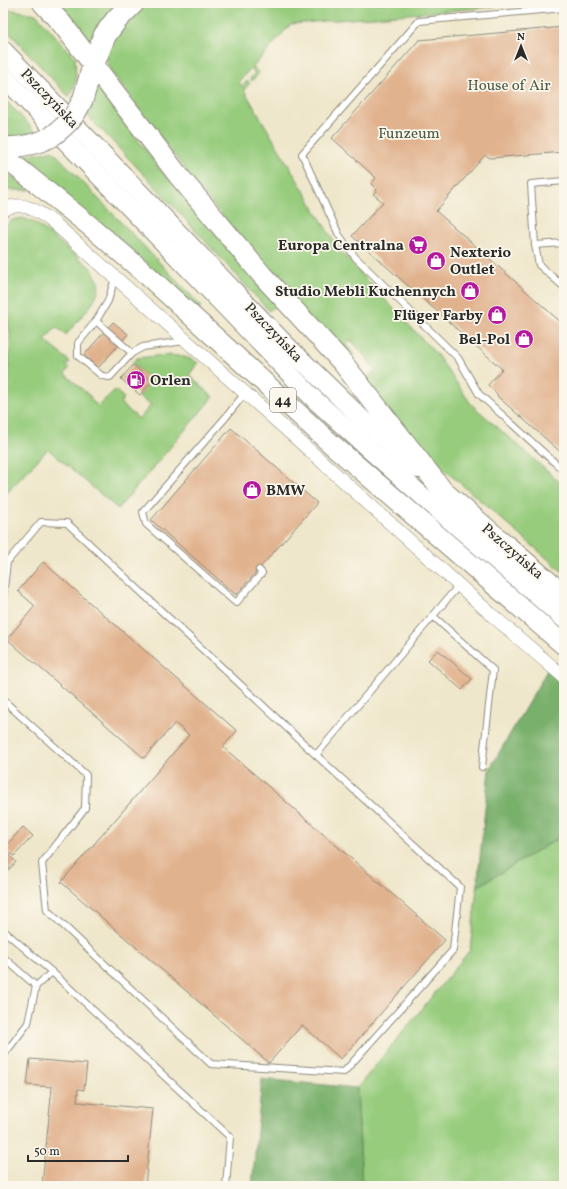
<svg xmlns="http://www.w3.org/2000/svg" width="567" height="1189" font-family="Vollkorn,serif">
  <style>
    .green { fill: #97cc7d; stroke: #617c54 }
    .forest { fill: #79b06c; stroke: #526e4c }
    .building { fill: #e1b28e }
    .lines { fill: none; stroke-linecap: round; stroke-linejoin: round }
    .service-casing { stroke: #8d897b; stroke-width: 8 }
    .minor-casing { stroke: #8d897b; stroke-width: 14 }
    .secondary-casing { stroke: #8d897b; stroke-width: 20 }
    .primary-casing { stroke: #8d897b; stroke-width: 22 }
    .motorway-casing { stroke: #8d897b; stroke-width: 24 }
    .service { stroke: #fff; stroke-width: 6 }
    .minor { stroke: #fff; stroke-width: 13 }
    .secondary { stroke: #fff; stroke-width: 18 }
    .primary { stroke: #fff; stroke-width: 20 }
    .motorway { stroke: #fff; stroke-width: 22 }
    .primary-bridge-casing { stroke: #8d897b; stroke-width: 22; stroke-linecap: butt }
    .primary-bridge { stroke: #fff; stroke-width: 20 }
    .labels { text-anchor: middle; stroke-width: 3.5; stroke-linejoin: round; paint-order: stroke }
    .shield { fill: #fbf7ec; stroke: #696865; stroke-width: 1 }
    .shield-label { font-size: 14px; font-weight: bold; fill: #2b2b2b }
    .park-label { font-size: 15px; fill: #4b5b44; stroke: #fbf7ec }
    .street-label { font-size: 15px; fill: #2b2b2b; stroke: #fbf7ec }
    .poi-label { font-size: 15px; font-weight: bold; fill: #2b2b2b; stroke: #fbf7ec; text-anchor: end }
  </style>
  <rect width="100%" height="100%" fill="#fbf7ec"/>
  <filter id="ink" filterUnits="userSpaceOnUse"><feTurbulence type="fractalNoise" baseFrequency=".025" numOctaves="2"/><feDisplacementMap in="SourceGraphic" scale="8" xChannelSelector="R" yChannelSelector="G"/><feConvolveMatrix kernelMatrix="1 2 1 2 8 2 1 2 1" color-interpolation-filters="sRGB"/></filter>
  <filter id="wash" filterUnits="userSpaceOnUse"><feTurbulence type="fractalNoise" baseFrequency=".012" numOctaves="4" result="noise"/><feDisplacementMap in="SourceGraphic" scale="16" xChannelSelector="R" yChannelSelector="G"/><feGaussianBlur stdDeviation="0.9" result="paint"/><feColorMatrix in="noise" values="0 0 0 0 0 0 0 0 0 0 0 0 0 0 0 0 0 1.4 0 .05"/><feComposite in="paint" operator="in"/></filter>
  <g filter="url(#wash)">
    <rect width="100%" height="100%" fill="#efe7cb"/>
    <g class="green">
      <path d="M57 3H118L102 21 92 42Z"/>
      <path d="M147 3H540L291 24 253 67 259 73 252 81 250 79 255 73 250 69 239 81 242 87 247 81 250 83 244 90 339 250 438 356 471 404 564 486V573L431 458 409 436 367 384V377L376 370 351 340 346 345 353 353V357H343L202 192 112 73C109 67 106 62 106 55 107 37 133 14 147 3Z"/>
      <path d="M12 10 36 14 75 58 76 81 69 97 3 26V12Z"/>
      <path d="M96 84 159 168 276 305 269 311 150 181 87 115Z"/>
      <path d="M3 98 35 131 17 137 3 136Z"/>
      <path d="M52 150 201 306 198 310 20 161V156L41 153Z"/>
      <path d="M3 170 30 190H6L3 188Z"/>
      <path d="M23 218 37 224 90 267 98 280 99 290 92 304 66 335 56 327 45 340 70 362 66 365 69 368 65 374 91 397 90 399 98 406 115 390 124 398 120 403 139 419 151 405 139 397 140 395 151 381 132 363 137 358C159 356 179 351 198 363L189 375 213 397 118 509 48 449 3 497V444L8 385 10 336 3 283V228L12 220Z"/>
      <path d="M564 835V1186H362L357 1088 470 950 477 887Z"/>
    </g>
    <g class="forest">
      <path d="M549 667 564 681V835L477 887 489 770Z"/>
      <path d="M262 1079 357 1088 362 1186H252Z"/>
    </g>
    <g id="blocks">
      <g class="building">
        <path d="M564 27V152L490 158 485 155 436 211 564 325V455L497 396 498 395 488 385 502 369 352 236 383 202 373 194 377 190 371 184 376 178 332 138 419 40Z"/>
        <path d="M113 322 128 334 98 368 84 355Z"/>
        <path d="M133 365 152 381 140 395 121 379Z"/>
        <path d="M231 428 317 503 236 595 151 520Z"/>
        <path d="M43 562 237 731 223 747 445 940 341 1059 302 1025 269 1063 61 882 189 735 175 723 144 758 7 639 35 606 18 591Z"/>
        <path d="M438 650 472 679 462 690 428 660Z"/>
        <path d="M23 827 33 836 14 856 4 848Z"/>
        <path d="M7 853 16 862 3 876V857Z"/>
        <path d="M30 1059 87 1064 84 1090 78 1089 77 1102 153 1109 145 1186H42L52 1087 27 1085Z"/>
      </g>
    </g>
  </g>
  <g filter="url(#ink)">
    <use href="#blocks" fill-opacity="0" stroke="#8d897b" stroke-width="1"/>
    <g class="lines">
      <g class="service-casing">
        <g id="service">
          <path d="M564 8 419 21 302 154 339 235 355 257 458 358 479 394 564 471"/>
          <path d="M564 181 531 184 535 245 539 265 564 287"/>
          <path d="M535 245 564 243"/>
          <path d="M115 278 108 301 96 321 78 343V356L102 376 110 377 132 353 143 347 184 341"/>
          <path d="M96 321 132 353"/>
          <path d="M245 393 226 417 143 512 146 524 236 603 262 573 259 570"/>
          <path d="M3 597 7 562 41 522 67 523 316 755 460 887 453 950 344 1072 211 1064 47 910 42 863 85 808 86 775 3 700"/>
          <path d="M433 616 493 670 482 767"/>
          <path d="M316 755 459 585"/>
          <path d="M3 930 52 972 230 1137 226 1186"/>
          <path d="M3 957 36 986"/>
          <path d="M3 1056 28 1023 36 986 52 972"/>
        </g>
      </g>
      <g class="minor-casing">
        <path id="minor" d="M3 210C21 199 38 211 53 222L298 440 493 616 564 677"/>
      </g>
      <g class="secondary-casing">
        <g id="secondary">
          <path d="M3 50 285 344 362 419 418 469"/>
          <path d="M3 76 314 399 370 450 445 516 564 619"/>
        </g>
      </g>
      <g class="primary-casing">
        <g id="primary">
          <path d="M43 3 63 25 178 175 262 275 342 362 443 491 564 595"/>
          <path d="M83 99 93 64"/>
          <path d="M3 147C21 148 35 145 51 137"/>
          <path d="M3 156 90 226 146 274 328 441 564 645"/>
        </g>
      </g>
      <g class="motorway-casing">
        <path id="motorway" d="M93 64 105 35 117 19 133 3"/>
      </g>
      <use href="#service" class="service"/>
      <use href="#minor" class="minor"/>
      <use href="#secondary" class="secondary"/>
      <use href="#primary" class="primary"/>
      <use href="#motorway" class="motorway"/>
      <g class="primary-bridge-casing">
        <path id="primary-bridge" d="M51 137C68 124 74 118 83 99"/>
      </g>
      <use href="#primary-bridge" class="primary-bridge"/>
    </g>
  </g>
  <defs>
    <g id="supermarket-disc" transform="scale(1)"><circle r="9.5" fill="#b5179e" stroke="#fbf7ec"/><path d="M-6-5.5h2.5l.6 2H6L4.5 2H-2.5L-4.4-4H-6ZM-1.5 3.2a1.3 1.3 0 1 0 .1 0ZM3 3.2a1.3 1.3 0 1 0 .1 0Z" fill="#fff"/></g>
    <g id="shop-disc" transform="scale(1)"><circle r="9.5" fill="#b5179e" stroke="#fbf7ec"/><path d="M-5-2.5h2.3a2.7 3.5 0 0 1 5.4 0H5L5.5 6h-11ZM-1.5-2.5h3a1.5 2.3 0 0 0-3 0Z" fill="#fff"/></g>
    <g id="fuel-disc" transform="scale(1)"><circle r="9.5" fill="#b5179e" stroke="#fbf7ec"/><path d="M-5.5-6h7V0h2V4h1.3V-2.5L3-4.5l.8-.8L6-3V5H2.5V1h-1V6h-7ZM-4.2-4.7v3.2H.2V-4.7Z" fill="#fff"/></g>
  </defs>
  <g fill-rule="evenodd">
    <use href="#supermarket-disc" x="418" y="245"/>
    <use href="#shop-disc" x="436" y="261"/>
    <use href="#shop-disc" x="470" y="291"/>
    <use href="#shop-disc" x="497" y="315"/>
    <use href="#shop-disc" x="524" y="339"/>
    <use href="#fuel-disc" x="136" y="380"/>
    <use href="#shop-disc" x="252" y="490"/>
  </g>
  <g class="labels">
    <rect class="shield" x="270" y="388" width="26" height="24" rx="3"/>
    <g class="shield-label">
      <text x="283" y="405">44</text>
    </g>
    <g class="park-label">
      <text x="509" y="90">House of Air</text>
      <text x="409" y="138">Funzeum</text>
    </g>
    <g class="street-label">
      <text transform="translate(50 98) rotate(46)" y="5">Pszczyńska</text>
      <text transform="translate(274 332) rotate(46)" y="5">Pszczyńska</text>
      <text transform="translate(513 551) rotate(41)" y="5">Pszczyńska</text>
    </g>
    <g class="poi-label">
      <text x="404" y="250">Europa Centralna</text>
      <text x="450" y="257" text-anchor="start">Nexterio<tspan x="450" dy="17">Outlet</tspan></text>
      <text x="456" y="296">Studio Mebli Kuchennych</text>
      <text x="483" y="320">Flüger Farby</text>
      <text x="510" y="344">Bel-Pol</text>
      <text x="150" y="385" text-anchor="start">Orlen</text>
      <text x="266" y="495" text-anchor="start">BMW</text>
    </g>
  </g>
  <rect width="567" height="1189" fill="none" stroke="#fbf7ec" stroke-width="16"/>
  <g transform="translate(521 46)" stroke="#fbf7ec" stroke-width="3" paint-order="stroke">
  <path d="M0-3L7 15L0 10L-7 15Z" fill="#2b2b2b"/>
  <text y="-6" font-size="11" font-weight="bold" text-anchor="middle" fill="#2b2b2b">N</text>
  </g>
  <path d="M28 1155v6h100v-6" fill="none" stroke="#2b2b2b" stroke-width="2"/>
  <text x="34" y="1155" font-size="12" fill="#2b2b2b" stroke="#fbf7ec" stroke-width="3" paint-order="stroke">50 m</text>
</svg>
